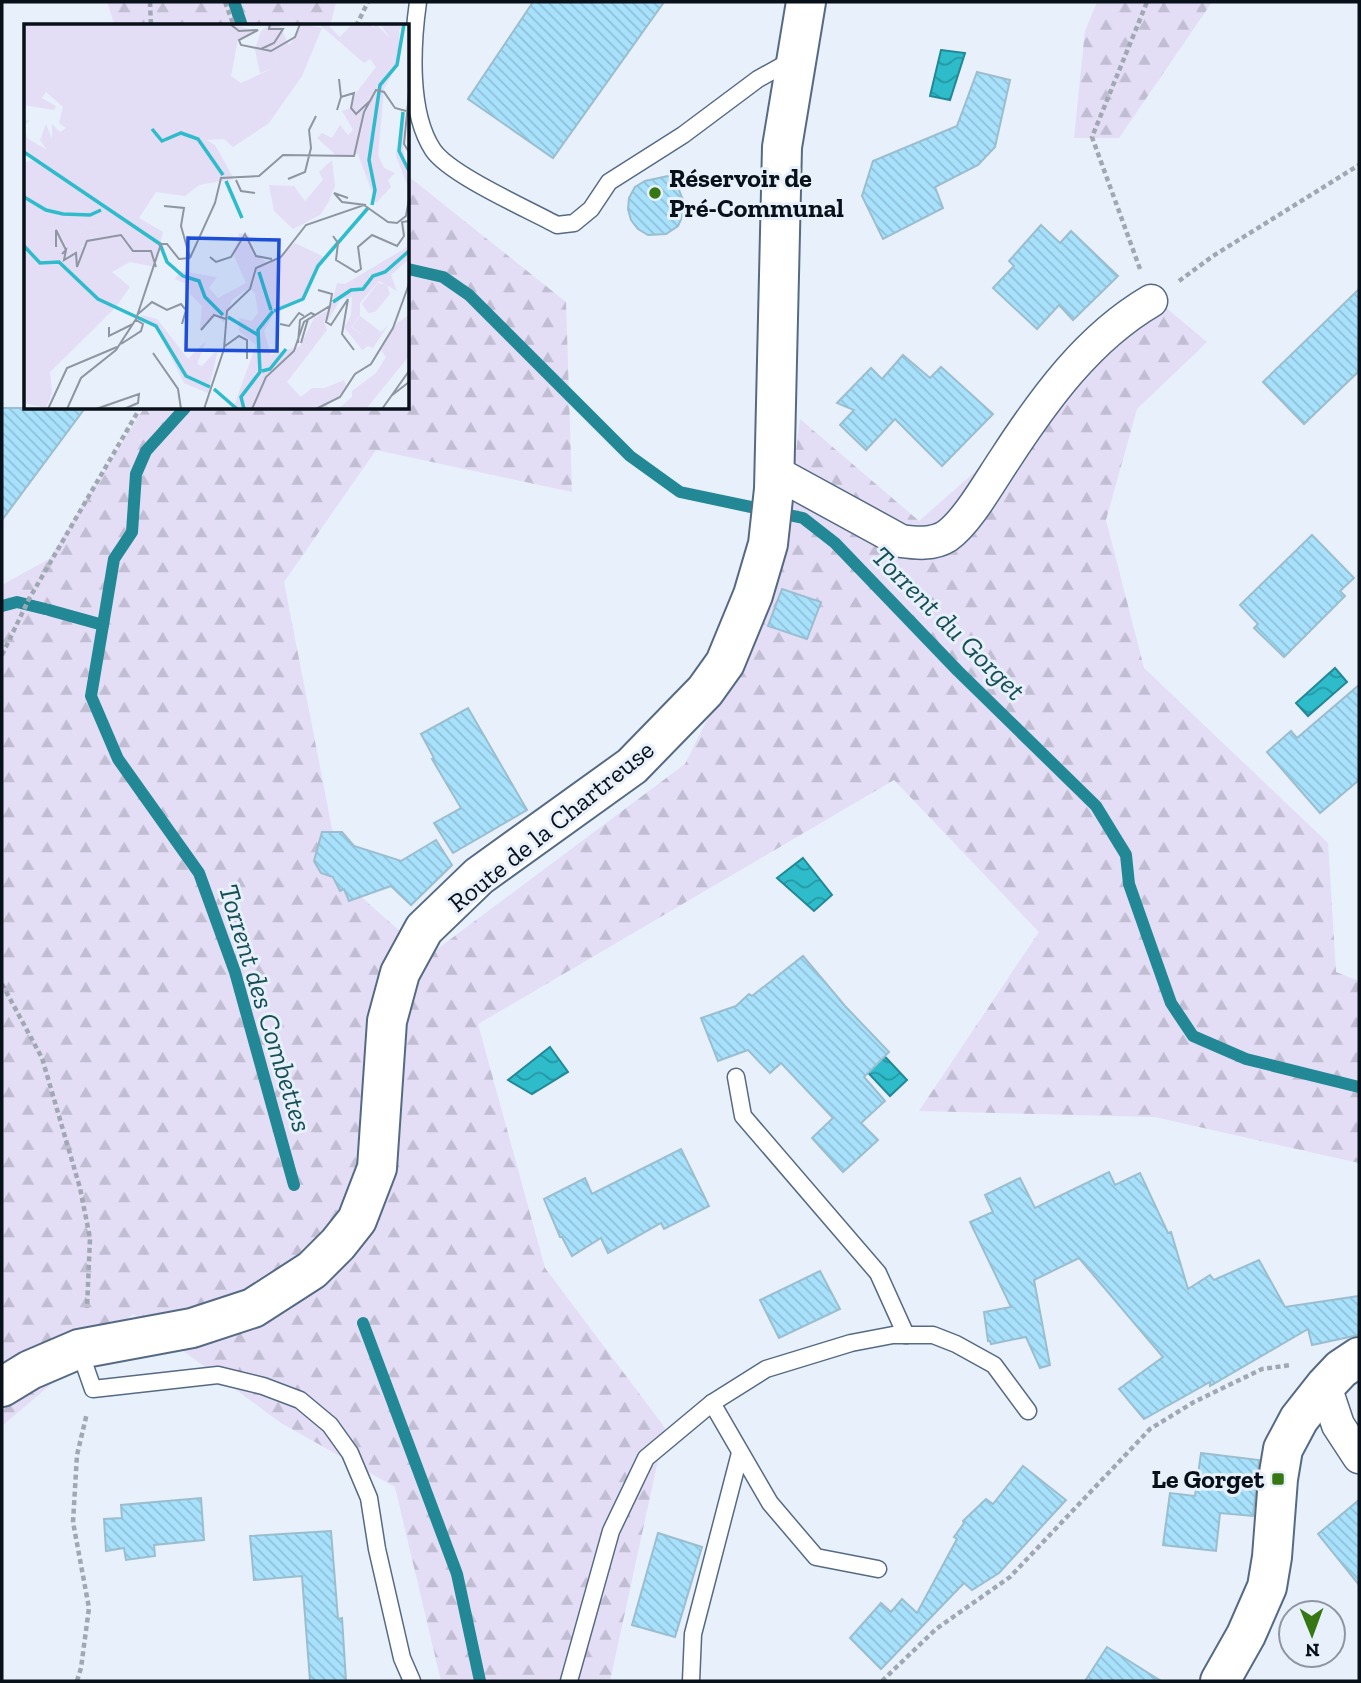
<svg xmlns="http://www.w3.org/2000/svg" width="1361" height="1683" font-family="'Zilla Slab',serif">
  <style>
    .forest { fill: url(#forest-firs) }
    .water { fill: url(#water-waves); stroke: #238896; stroke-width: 2 }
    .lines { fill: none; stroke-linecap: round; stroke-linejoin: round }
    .stream { stroke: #238896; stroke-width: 12 }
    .building { fill: url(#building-back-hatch); stroke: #9bbecf; stroke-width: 2 }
    .lane-casing { stroke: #566b83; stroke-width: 19 }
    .street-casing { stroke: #566b83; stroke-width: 35 }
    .secondary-casing { stroke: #566b83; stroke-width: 42 }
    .path { stroke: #a0a9b3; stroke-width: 4.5; stroke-dasharray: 5 3.5; stroke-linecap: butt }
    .lane { stroke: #fff; stroke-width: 16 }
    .street { stroke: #fff; stroke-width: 32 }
    .secondary { stroke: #fff; stroke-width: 38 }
    .poi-dot { fill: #367714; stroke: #e7f0fb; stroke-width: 2.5 }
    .labels { text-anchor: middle; stroke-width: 6; stroke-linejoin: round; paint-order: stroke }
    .poi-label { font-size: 26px; font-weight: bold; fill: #081019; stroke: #e7f0fb; text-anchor: start }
    .street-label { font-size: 26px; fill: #081019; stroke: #e7f0fb }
    .water-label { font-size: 28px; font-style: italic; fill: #154f55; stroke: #e7f0fb }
    .inset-river { fill: none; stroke: #2ebccb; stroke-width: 3.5 }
    .inset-road { fill: none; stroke: #8e96a1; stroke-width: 2 }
    .view { fill: #1d4ed8; fill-opacity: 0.15; stroke: #1d4ed8; stroke-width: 3.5 }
    .inset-edge { fill: none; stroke: #081019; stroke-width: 3.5 }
  </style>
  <defs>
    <pattern id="forest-firs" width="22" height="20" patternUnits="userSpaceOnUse" patternTransform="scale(1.75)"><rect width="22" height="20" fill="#e3ddf6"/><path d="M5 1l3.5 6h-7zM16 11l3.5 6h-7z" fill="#c1bdd2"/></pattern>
    <pattern id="water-waves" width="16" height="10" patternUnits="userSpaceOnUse" patternTransform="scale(1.75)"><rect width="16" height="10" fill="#2ebccb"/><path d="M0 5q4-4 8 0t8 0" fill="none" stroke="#2597a4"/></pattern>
    <pattern id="building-back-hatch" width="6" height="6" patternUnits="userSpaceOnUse" patternTransform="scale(1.75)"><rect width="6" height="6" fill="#a8e1fc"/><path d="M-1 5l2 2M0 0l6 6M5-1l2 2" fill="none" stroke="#8fc0d7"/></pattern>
  </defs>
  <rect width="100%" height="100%" fill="#e7f0fb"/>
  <g class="forest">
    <path d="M107 2H336L330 26H115Z"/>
    <path d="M1097 2H1212L1119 138H1074L1085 31Z"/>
    <path d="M408 176 566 302 572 492 376 450 284 582 342 880 428 956 685 764 781 572 800 419 919 521 1164 306 1207 342 1137 409 1106 520 1144 668 1328 843 1336 972 1359 981V1163L1155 1117 919 1111 1039 932 894 780 478 1024 545 1268 665 1428 610 1681H441L395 1487 281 1423 133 1314 2 1426V585L49 559 144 408H408Z"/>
  </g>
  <g class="water">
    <path d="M941 50 965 53 950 100 930 96Z"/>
    <path d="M1335 668 1347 682 1308 716 1296 703Z"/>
    <path d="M803 858 832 895 814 911 777 878Z"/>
    <path d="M875 1046 907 1080 890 1096 858 1062Z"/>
    <path d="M550 1047 568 1072 532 1094 508 1080Z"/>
  </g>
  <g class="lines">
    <g class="stream">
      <path d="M234 2 242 26"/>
      <path d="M408 269 443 277 469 295 630 456 680 492 803 518 835 543 958 671 1096 806 1126 855 1129 884 1171 1003 1193 1036 1246 1059 1359 1087"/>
      <path d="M2 606 17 602 45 609"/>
      <path d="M49 610 103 625 114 559 132 532 136 474 146 451 185 408"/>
      <path d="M103 625 91 696 118 759 199 873 235 972 294 1185"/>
      <path d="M363 1323 457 1574 480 1681"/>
    </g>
  </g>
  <g class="building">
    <path d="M533 2H664L553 158 468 99Z"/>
    <path d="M977 72 1010 80 995 147 978 165 935 187 943 208 883 239 862 196 873 161 957 126Z"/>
    <path d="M673 175 683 200 682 217 678 226 666 234 648 235 638 229 631 220 628 209 629 198 635 187 645 181Z"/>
    <path d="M1041 225 1060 243 1071 231 1118 276 1073 320 1059 305 1037 329 993 288 1014 266 1009 261Z"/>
    <path d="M1359 289V371L1304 424 1263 382Z"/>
    <path d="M903 355 930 378 941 367 993 414 942 466 895 419 866 450 840 425 854 410 837 403 871 368 882 379Z"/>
    <path d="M2 408H85L2 520Z"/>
    <path d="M1312 535 1354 578 1340 591 1345 596 1284 657 1254 628 1258 624 1240 605Z"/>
    <path d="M782 589 821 602 807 639 768 626Z"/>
    <path d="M1359 685V780L1320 813 1267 752 1291 731 1297 738Z"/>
    <path d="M468 708 527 810 453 853 434 823 461 808 432 759 434 758 421 734Z"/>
    <path d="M322 832H342L354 846 401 861 436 840 452 865 411 905 391 886 349 901 344 889 340 891 333 877 321 873 314 861Z"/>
    <path d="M803 956 845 1006 889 1052 864 1077 885 1101 861 1123 878 1140 843 1172 812 1138 833 1118 781 1063 770 1073 748 1050 718 1061 701 1018 736 1006 749 994 752 996Z"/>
    <path d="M681 1149 709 1206 664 1229 661 1223 608 1253 601 1238 572 1256 562 1237H560L544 1199 585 1178 592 1194Z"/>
    <path d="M1109 1172 1115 1185 1140 1173 1168 1233 1171 1232 1188 1289 1210 1275 1214 1280 1259 1260 1285 1307 1359 1296V1335L1312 1345 1308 1329 1210 1386V1382L1144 1419 1119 1389 1163 1357 1079 1258 1034 1280 1050 1365 1040 1368 1026 1337 991 1344 990 1341H988L984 1312 1011 1307 970 1222 993 1212 985 1195 1020 1178 1035 1208Z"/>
    <path d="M820 1271 840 1309 779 1338 760 1300Z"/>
    <path d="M1201 1453 1259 1460 1253 1516 1220 1513 1216 1551 1163 1545 1170 1493 1195 1496Z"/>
    <path d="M1023 1466 1066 1500 999 1573 972 1590 964 1583 881 1669 850 1638 881 1603 891 1612 902 1599 917 1613 957 1539 954 1537 964 1523 963 1521 986 1499 993 1504Z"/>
    <path d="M201 1498 204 1540 154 1545 155 1556 126 1560 124 1548 106 1551 104 1519 122 1518 121 1505Z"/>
    <path d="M1359 1500V1585L1318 1534Z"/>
    <path d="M331 1531 338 1619 342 1618 346 1681H310L302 1576 254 1580 250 1536Z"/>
    <path d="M658 1533 702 1547 675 1637 632 1625Z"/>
    <path d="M1107 1647 1161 1681H1085Z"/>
  </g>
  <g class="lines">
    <g class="lane-casing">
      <g id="lane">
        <path d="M418 2C412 45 408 112 433 150 450 175 528 209 557 225L574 223 591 209 609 182 683 135 758 79 794 59"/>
        <path d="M736 1077 743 1116 878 1273 906 1335"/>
        <path d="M79 1349 93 1389 218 1375 263 1386 300 1400 330 1425 350 1453 369 1498 377 1549 402 1658 412 1681"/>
        <path d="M712 1403 770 1503 816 1557 878 1569"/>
        <path d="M569 1681 611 1531 646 1458 712 1403 766 1369 851 1343 893 1335H933L956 1344 994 1365 1028 1411"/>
        <path d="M691 1681 693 1634 740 1453"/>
      </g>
    </g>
    <g class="street-casing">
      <g id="street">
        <path d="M775 472 901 541C916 543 933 545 947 536 968 521 990 481 1005 459 1044 399 1088 338 1151 301"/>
        <path d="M1325 1386 1338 1425 1359 1457"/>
      </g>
    </g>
    <g class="secondary-casing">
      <g id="secondary">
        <path d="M2 1387 30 1370 79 1349 192 1328 253 1308 312 1270 338 1244 357 1220 377 1168 387 1021 400 973 424 929 479 876 632 766 705 691 725 663 753 595 768 544 774 489 782 147 806 2"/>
        <path d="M1220 1681 1246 1635 1267 1587 1272 1557 1278 1479 1283 1449 1299 1419 1325 1386 1341 1369 1359 1357"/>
      </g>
    </g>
    <g class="path">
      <path d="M150 2 151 26"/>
      <path d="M225 2 234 26"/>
      <path d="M356 26 368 2"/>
      <path d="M1140 269 1092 137 1147 2"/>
      <path d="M1179 281 1213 256 1359 165"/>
      <path d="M2 655 29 599 140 408"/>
      <path d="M2 984 42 1058 80 1188 90 1238 87 1308"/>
      <path d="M77 1681 81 1668 89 1608 73 1522 77 1455 87 1413"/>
      <path d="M882 1681 936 1629 1010 1577 1150 1429 1194 1402 1262 1369 1291 1365"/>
    </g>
    <use href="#lane" class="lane"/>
    <use href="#street" class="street"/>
    <use href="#secondary" class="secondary"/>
  </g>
  <g class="poi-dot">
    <circle cx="655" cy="193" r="7"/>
    <rect x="1271" y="1472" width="14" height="14" rx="3.5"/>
  </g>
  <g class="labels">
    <g class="poi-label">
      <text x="669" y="187">Réservoir de<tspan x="669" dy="30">Pré-Communal</tspan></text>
      <text x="1264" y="1488" text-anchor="end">Le Gorget</text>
    </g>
    <g class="street-label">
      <text transform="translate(551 826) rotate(-39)" y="9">Route de la Chartreuse</text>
    </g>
    <g class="water-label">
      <text transform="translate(949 623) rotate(45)" y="10">Torrent du Gorget</text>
      <text transform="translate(266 1008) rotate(73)" y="10">Torrent des Combettes</text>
    </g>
  </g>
  <g transform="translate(24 24)">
    <rect width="385" height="385" fill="#e7f0fb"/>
    <path d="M247 0H255L265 21 253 29 250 44 236 49 231 26 237 7ZM295 0H303L316 13 328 0H344L367 15 356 0H372L369 41 332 89 327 84 332 69 352 43 346 35 340 39ZM28 189 50 191 70 206V213L48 230 42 218 30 211ZM365 300 349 324 344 322 338 326 324 308 327 303 348 318Z" fill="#e3ddf6"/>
    <path d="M0 0H206L232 7 214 15 207 52 217 59 250 44 253 29 267 19 278 0 298 4 278 52 245 99 209 123 200 115 182 116 191 121 210 155 175 161 161 172 132 168 115 194 139 208 131 243 106 238 88 248 106 263 91 284 26 348 28 369 22 384 0 379V138L12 136 0 124V95L6 97 0 101 3 114 23 126 16 116 22 100 28 115V100L36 108 42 104 35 99 39 83 22 68 18 74 32 82 30 86 0 81ZM28 190 50 191 70 206V213L57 224 52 220 48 230 38 203 30 209ZM352 0 367 15 349 29 339 13ZM372 0H382L375 6 376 36 360 65 354 131 360 144 371 149 364 156 367 163 352 179 334 130 314 133 293 114 298 109 308 114 316 101 324 111 329 106 318 87 327 84 333 88 369 41ZM378 88 381 89 379 123 385 165 372 132ZM308 136 311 162 304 179 296 191 269 205 250 187 245 161 270 162 281 177 299 156 295 148ZM215 209 225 211 228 228 245 240 271 219 300 233 281 274 250 290 240 307 247 331 276 322 290 294 306 285 300 298 303 306 263 358 277 373 288 364H301L320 356 322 362 315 372 302 379 304 385H209L232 321 215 307V294L228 297 234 289 231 269 225 264 208 276 200 299 192 292 176 306 178 282 166 270 165 261 151 255 156 247 193 253 185 264 194 274 222 259 210 232ZM385 222V235L367 251 373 267 355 257 336 279V291L324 308 320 304 327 291 328 273 317 275 304 296 313 259 321 260ZM118 291 133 295 164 335 182 317 173 340 178 342 194 325 184 369 160 359 133 305 115 296ZM385 291V332L342 385H314L328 373V367L352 349 362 333 357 326 373 299Z" fill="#e3ddf6" fill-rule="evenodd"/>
    <path d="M354 259 363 261 366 270 351 288 344 289 338 280ZM336 292 357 308 348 318 328 303Z" fill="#e3ddf6"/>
    <path class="inset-river" d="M379 88 375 127 385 147M128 105 138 117 157 109 174 115 199 151M0 128 136 220 143 238 159 252 175 257 181 273 199 291M202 157 218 194M0 173 22 186 39 190 66 191 77 186M348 181 351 166 345 136 356 61 373 41 380 0M0 222 16 239 35 238 74 275 132 302 162 352 186 363M235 248 247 286M309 278 327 266 339 265 349 252 361 248 385 227M250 287 279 275 294 242 344 184M204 293 234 311M238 347 246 345 262 325M190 365 213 385M220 385 217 373 236 348 234 306 249 287"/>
    <path class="inset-road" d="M206 0 215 7 234 6 215 16 217 21 247 27 271 13 276 0M237 25 250 19 259 5H245L246 0M385 69 380 120 385 128M317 73 330 69 327 84 332 90 347 76M313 86 317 73 315 55M264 155 281 148 287 124 285 106 292 92M212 156 217 167 231 169M324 174 310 169 318 178 342 181M140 182 160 184 157 202 166 234M309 212 314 219 312 236 332 248 337 245 334 223 348 211 373 222 380 212 378 198 385 197M32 223V206L42 226M38 230 42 226 40 236 52 229 53 243 63 217 97 211 109 227H127L132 243M186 233 192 238 207 233 221 210 232 232 248 235M166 234 191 179 197 154 235 152 259 131 330 132 340 88 352 66 360 68 371 84 382 87M294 266 308 270 306 282M114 290 128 278 143 286 157 280 162 286 158 300M256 300 265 302 275 289 280 292M85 303V312L109 300M177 306 190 291 202 295M274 319 276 296 287 289 291 291M277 319 284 295M97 320 117 307 119 300 112 296M201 322 215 312 223 316V335M129 329 154 365 157 385M367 372 385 358M24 385 43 344 93 323M43 385 57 354 92 326 112 295 137 220H143L155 235 166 234M72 385 115 370 114 379 100 385M180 385 200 325 203 287 226 265 232 244 257 233 282 201 340 181 364 198 373 199 382 192 385 175M228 385 242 353 270 327 280 298 306 282 302 298 307 301 324 275 318 310 330 326M292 385 316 373 331 350 347 340 369 304 385 260M358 385 385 347"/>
    <path class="view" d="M164 214 255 216 253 327 162 326Z"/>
    <rect width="385" height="385" class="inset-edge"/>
  </g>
  <rect width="1361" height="1683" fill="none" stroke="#081019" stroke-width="7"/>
  <g transform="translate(1312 1634) rotate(179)"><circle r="33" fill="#e7f0fb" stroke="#8e96a1" stroke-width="2"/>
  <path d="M0-5L12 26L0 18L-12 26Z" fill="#367714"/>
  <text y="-10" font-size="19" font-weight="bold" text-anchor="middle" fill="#081019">N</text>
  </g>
</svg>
